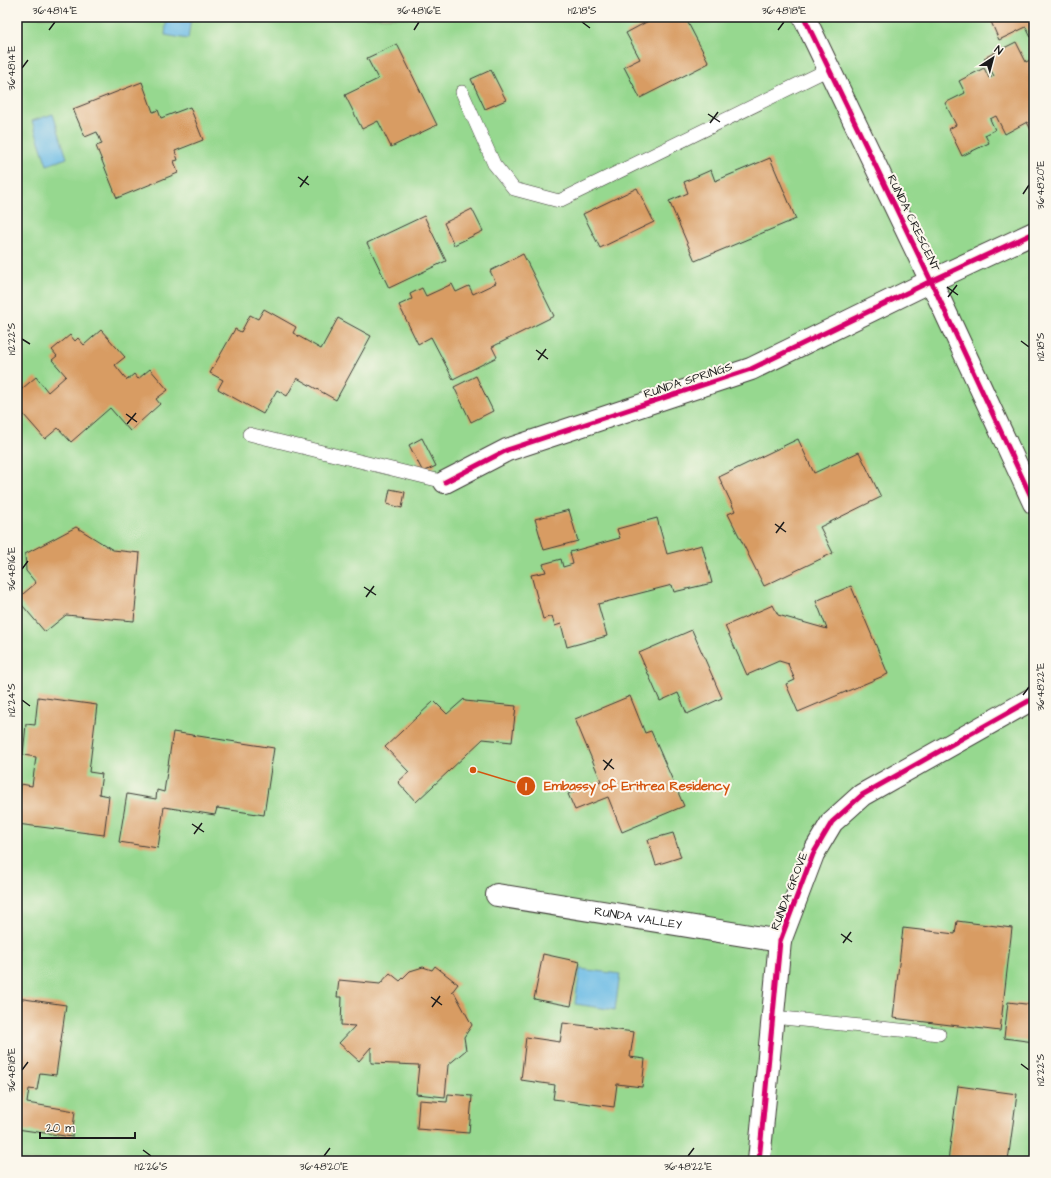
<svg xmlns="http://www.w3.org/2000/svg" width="1051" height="1178" font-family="'Architects Daughter',sans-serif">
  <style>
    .green { fill: #96d88f; stroke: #597a56 }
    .water { fill: #6abbe5; stroke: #436c80 }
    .building { fill: #d89c64 }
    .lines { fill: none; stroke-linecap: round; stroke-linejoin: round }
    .service-casing { stroke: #3c3934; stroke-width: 14 }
    .minor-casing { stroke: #3c3934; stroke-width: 24 }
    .service { stroke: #fff; stroke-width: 13 }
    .minor { stroke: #fff; stroke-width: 22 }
    .cycleway-casing { stroke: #fbf7ec; stroke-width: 8 }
    .cycleway { stroke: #d6006c; stroke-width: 5 }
    .ticks { fill: none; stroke: #1c1c1c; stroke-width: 1.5 }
    .labels { text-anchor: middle; stroke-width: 4; stroke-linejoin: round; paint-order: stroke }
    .street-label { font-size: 12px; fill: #1c1c1c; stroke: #fbf7ec }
    .leader { fill: none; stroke: #d4530e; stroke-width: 1.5 }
    .callout-dot { fill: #d4530e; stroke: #fbf7ec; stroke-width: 1.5 }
    .mark-label { font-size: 12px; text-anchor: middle; font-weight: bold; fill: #fff }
    .callout-label { font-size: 13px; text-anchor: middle; font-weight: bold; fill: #d4530e; stroke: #fbf7ec; stroke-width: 4; stroke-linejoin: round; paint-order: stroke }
    .neatline { fill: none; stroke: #1c1c1c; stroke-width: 1.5 }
    .ticks-label { font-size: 10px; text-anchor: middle; fill: #1c1c1c }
  </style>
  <rect width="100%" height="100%" fill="#fbf7ec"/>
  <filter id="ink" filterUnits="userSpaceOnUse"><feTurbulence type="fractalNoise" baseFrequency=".025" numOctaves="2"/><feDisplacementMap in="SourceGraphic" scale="8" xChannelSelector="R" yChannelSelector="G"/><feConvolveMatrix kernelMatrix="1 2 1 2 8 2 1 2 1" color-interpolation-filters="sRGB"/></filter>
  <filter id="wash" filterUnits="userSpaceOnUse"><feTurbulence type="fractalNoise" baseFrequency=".012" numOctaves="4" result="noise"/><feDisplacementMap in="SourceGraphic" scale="16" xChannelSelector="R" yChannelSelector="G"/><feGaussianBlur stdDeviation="0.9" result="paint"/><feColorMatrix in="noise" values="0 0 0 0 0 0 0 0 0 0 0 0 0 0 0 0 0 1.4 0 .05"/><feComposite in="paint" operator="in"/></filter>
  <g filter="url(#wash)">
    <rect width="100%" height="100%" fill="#f1dcbc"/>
    <rect class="green" x="17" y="17" width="1017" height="1144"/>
    <g class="water">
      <path d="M167 17H191L188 39 165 35Z"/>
      <path d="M53 114 67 158 47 165 32 121Z"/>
      <path d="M580 969 620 974 615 1010 575 1004Z"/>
    </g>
    <g id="blocks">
      <g class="building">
        <path d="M654 17H685L709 63 640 98 624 67 640 59 626 33 654 18Z"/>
        <path d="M989 17H1034V44L1026 27 999 40Z"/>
        <path d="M1016 42 1026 62 1034 58V129L1031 130 1027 122 1005 134 996 116 990 119 995 130 985 135 989 143 962 156 949 129 956 125 945 103 965 93 959 81 984 68 989 78 994 76 984 58Z"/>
        <path d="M397 44 437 125 391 147 378 121 362 129 345 95 378 79 367 58Z"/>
        <path d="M491 70 506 100 485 109 471 79Z"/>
        <path d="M142 82 153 112 158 110 161 118 190 107 203 140 175 151 178 160 174 161 178 173 117 198 96 146 102 144 97 132 85 137 73 109Z"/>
        <path d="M770 158 796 219 695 261 669 201 688 193 684 182 711 170 715 181Z"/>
        <path d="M637 188 654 222 600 248 583 214Z"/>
        <path d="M472 209 483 231 454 245 444 223Z"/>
        <path d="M424 216 446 261 389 288 367 243Z"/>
        <path d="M523 254 554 316 492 347 497 357 453 379 431 337 418 344 399 305 412 299 410 294 422 288 426 296 452 284 456 292 469 286 473 294 496 283 490 271Z"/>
        <path d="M264 309 296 327 293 333 321 349 338 318 371 336 336 400 297 378 287 396 277 390 263 414 218 389 223 380 210 373 235 329 241 332 250 315 258 319Z"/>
        <path d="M101 330 125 357 115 365 127 380 134 374 138 379 150 369 168 390 156 399 160 404 130 431 110 408 71 442 58 428 45 439 17 407V393L36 377 48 392 66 376 52 360 57 356 52 350 70 335 75 341 78 338 84 345Z"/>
        <path d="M476 376 493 411 471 422 454 387Z"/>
        <path d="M422 438 436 466 423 472 409 445Z"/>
        <path d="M798 439 814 473 859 452 881 497 820 527 833 553 764 586 728 514 735 511 719 477Z"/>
        <path d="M390 489 405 492 402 508 387 504Z"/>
        <path d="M569 510 578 541 544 550 535 519Z"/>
        <path d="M657 518 667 554 702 545 712 583 674 592 672 585 598 604 607 636 567 647 561 624 555 626 552 616 543 619 531 575 546 572 543 564 561 559 563 567 573 564 570 552 620 538 617 529Z"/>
        <path d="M76 527 113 550 140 553 134 621 66 615 45 632 17 599 36 583 26 571 25 554Z"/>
        <path d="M851 586 888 674 798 712 786 684 795 680 788 664H789L779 661 747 675 725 626 773 605 778 615 827 629 816 601Z"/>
        <path d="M692 630 722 698 687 714 678 693 660 701 639 653Z"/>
        <path d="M630 696 645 733 651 731 684 806 622 832 608 797 575 810 568 794 601 781 575 719Z"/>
        <path d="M38 697 97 705 89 772 102 774 99 794 109 796 104 835 17 824 21 784 32 786 36 757 23 755 26 724 35 725Z"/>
        <path d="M464 699 465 701 516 706 512 742 483 739 416 802 398 782 409 772 385 747 434 701 447 714Z"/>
        <path d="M173 732 274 748 264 815 217 808 215 815 164 807 158 848 119 842 127 794 156 799 157 790 164 792Z"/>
        <path d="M673 833 681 857 656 865 648 840Z"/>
        <path d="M957 921 1012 928 1000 1031 893 1018 903 928 955 934Z"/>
        <path d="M543 954 580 962 571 1006 534 999Z"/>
        <path d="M435 966 458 984 452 992H454L472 1025 464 1037 466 1050 448 1065 445 1097 416 1094 419 1065 371 1063V1047L359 1061 339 1043 355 1026 341 1025 342 997H337L339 980 380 984 390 973 400 981 410 971 423 967 432 970Z"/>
        <path d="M17 998 66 1005 56 1075 40 1073 37 1090 29 1089 27 1103 75 1111 72 1137 17 1129Z"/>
        <path d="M1008 1002 1034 1005V1042L1004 1038Z"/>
        <path d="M563 1023 634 1032 630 1057 645 1059 642 1087 617 1084 614 1107 553 1099 555 1085 521 1080 526 1037 560 1042Z"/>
        <path d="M958 1086 1017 1094 1008 1161H948Z"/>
        <path d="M448 1094 472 1096 469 1133 417 1129 419 1100 447 1102Z"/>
      </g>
    </g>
  </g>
  <g filter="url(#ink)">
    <use href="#blocks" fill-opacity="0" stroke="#3c3934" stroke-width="1"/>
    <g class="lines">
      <g class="service-casing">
        <g id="service">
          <path d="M462 92 494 164 514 189 559 201 829 69"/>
          <path d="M249 434 445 482"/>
          <path d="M773 1017 939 1034"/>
        </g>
      </g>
      <g class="minor-casing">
        <g id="minor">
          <path d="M804 17 931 281 1034 503"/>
          <path d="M445 482 507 450 751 369 931 281 1034 233"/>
          <path id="s1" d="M497 895 780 941"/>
          <path d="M759 1161 780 941 813 854 832 822 862 795 1034 698"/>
        </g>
      </g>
      <use href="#service" class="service"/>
      <use href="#minor" class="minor"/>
      <g class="cycleway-casing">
        <g id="cycleway">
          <path d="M804 17 931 281 1034 503"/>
          <path d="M445 482 507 450 751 369 931 281 1034 233"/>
          <path d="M759 1161 780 941 813 854 832 822 862 795 1034 698"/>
        </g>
      </g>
      <use href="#cycleway" class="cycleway"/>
    </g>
  </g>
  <path class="ticks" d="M582 22 590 28M49 30 55 22M414 30 419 22M778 30 784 22M22 68 28 60M708 114 720 122M710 123 718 112M298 177 309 185M300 187 308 176M1023 194 1029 185M947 287 958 295M948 297 957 285M22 339 30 344M1021 341 1029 347M536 350 548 359M538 360 546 349M126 414 137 422M127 424 136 413M775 524 786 532M776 533 784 522M22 569 28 561M364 587 376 595M366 597 374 586M1023 695 1029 687M22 700 30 706M603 760 614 769M604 770 612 759M192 824 204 832M194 834 202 823M841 934 852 942M843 943 851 932M431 997 442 1005M432 1007 440 996M1021 1064 1029 1070M22 1070 28 1062M143 1150 151 1156M324 1156 330 1148M688 1156 694 1148"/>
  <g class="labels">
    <g class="street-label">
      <text transform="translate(914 223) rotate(64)" y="4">RUNDA CRESCENT</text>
      <text transform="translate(688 380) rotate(-18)" y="4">RUNDA SPRINGS</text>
      <text transform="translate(789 891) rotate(-69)" y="4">RUNDA GROVE</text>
      <text dy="4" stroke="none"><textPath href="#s1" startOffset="143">RUNDA VALLEY</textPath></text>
    </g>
  </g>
  <path class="leader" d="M473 770L526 786"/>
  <g class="callout-dot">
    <circle cx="473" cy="770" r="4"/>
    <circle cx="526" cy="786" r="10"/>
  </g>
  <g class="mark-label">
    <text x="526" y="790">1</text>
  </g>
  <g class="callout-label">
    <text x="637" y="790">Embassy of Eritrea Residency</text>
  </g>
  <rect width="1051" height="1178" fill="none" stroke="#fbf7ec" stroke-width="44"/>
  <g transform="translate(993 58) rotate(36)" stroke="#fbf7ec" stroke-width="3" paint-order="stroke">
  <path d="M0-3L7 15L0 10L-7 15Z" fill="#1c1c1c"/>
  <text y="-6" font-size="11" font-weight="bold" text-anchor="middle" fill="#1c1c1c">N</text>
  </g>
  <path d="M40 1132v6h95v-6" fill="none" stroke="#1c1c1c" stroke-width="2"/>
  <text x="46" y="1132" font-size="12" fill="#1c1c1c" stroke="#fbf7ec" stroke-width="3" paint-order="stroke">20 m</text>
  <rect x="22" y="22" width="1007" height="1134" class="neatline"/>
  <g class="ticks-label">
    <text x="55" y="14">36°48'14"E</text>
    <text x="419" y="14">36°48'16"E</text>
    <text x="582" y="14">1°12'18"S</text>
    <text x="784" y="14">36°48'18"E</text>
    <text transform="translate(11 68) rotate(-90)" y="4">36°48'14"E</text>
    <text transform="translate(1040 185) rotate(-90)" y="4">36°48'20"E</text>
    <text transform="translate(11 339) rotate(-90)" y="4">1°12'22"S</text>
    <text transform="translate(1040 347) rotate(-90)" y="4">1°12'18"S</text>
    <text transform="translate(11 569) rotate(-90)" y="4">36°48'16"E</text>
    <text transform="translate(1040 687) rotate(-90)" y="4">36°48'22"E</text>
    <text transform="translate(11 700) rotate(-90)" y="4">1°12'24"S</text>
    <text transform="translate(1040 1070) rotate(-90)" y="4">1°12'22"S</text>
    <text transform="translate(11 1070) rotate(-90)" y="4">36°48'18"E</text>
    <text x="151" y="1170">1°12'26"S</text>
    <text x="324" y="1170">36°48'20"E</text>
    <text x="688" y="1170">36°48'22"E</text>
  </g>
</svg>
